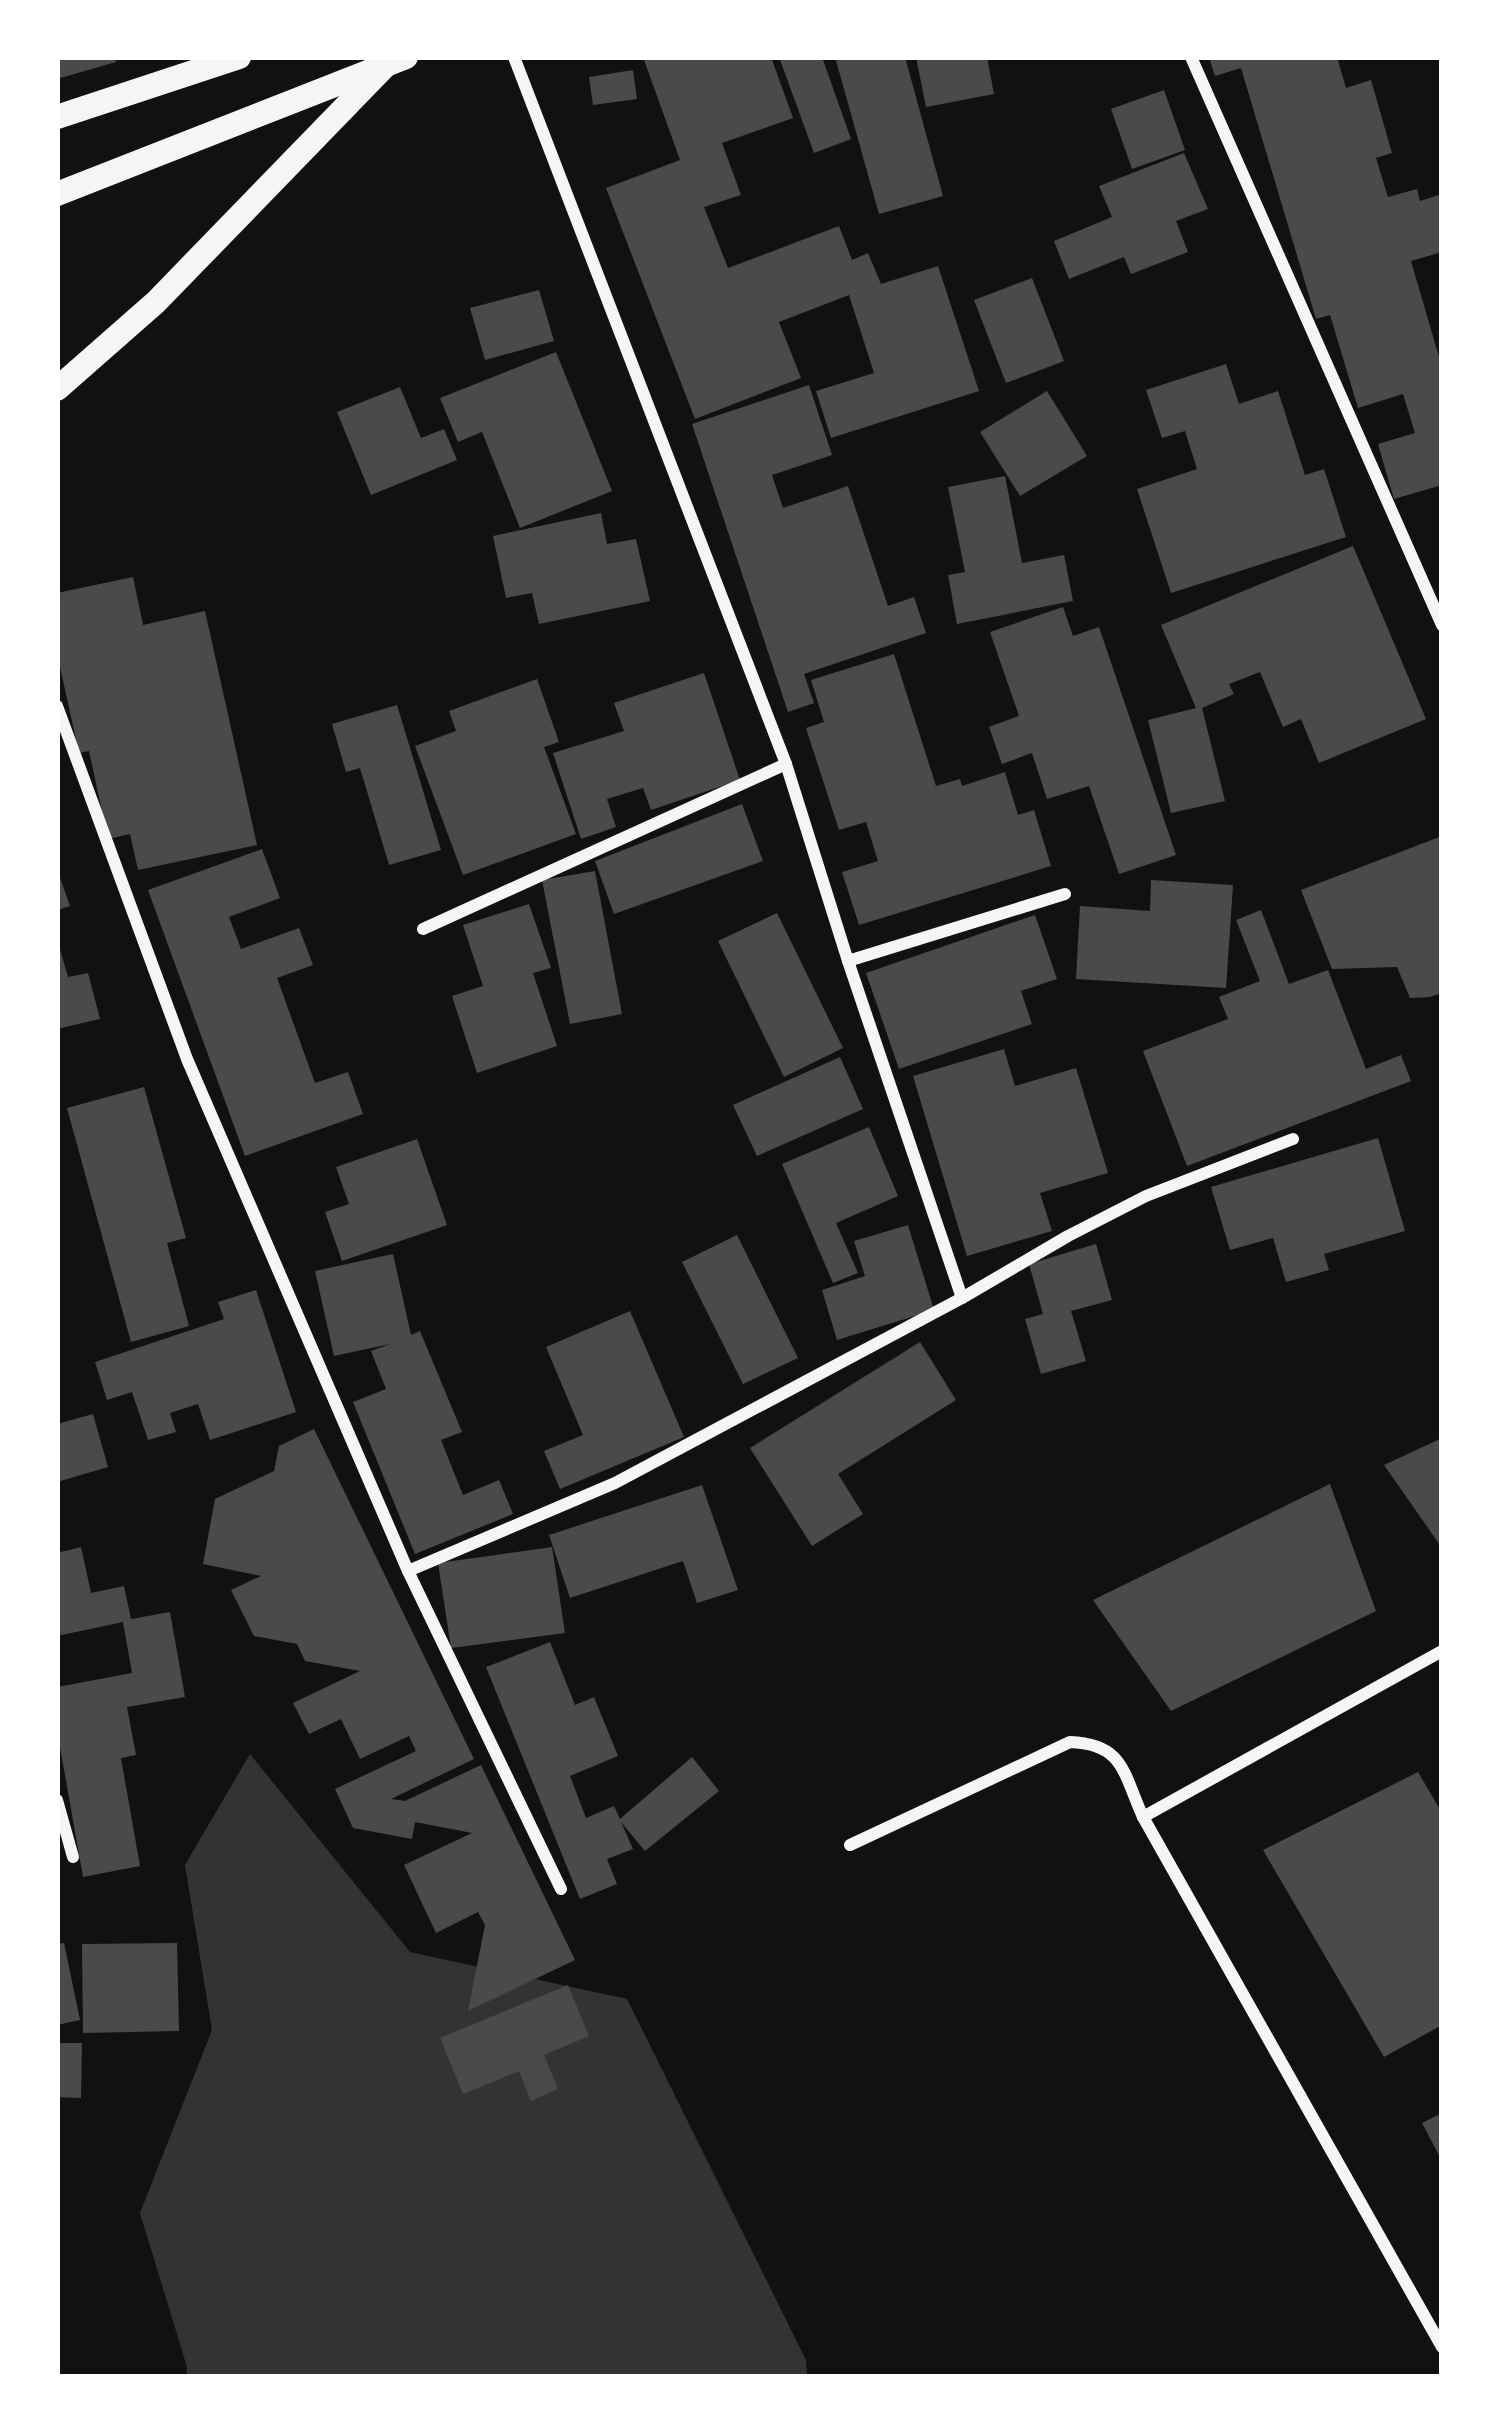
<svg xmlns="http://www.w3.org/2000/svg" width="1499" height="2434" font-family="Bitter,serif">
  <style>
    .water { fill: #333 }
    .building { fill: #4a4a4a }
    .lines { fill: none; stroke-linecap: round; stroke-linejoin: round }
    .minor { stroke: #f5f5f5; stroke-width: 12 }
    .secondary { stroke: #f5f5f5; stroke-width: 24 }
  </style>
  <rect width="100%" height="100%" fill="#111"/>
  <path class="water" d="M250 1754 410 1952 627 1999 806 2360 807 2377H186L187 2367 140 2213 212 2030 185 1865Z"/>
  <g class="building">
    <path d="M57 57H114L116 62 57 79Z"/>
    <path d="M643 57H771L793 118 722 143 741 195 704 207 728 268 839 226 852 260 868 253 881 284 938 266 979 391 831 438 816 391 874 373 849 295 779 322 801 378 695 419 606 188 680 160Z"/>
    <path d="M779 57H822L851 139 814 153Z"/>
    <path d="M835 57H905L943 196 879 214Z"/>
    <path d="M916 57H987L994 94 926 107Z"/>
    <path d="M1209 57H1337L1346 88 1371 80 1392 153 1376 158 1388 197 1417 189 1420 201 1442 194V252L1411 261 1439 357 1442 356V485L1394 499 1378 444 1415 433 1403 394 1358 408 1330 315 1316 319 1241 68 1215 76Z"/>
    <path d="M633 70 637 99 593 105 589 77Z"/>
    <path d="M1164 90 1185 150 1132 169 1111 109Z"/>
    <path d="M1184 153 1208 209 1176 221 1188 252 1131 274 1124 257 1069 279 1054 241 1112 217 1099 186Z"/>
    <path d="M1032 278 1064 361 1006 383 974 300Z"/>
    <path d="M539 290 554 341 485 360 470 308Z"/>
    <path d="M556 352 612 491 520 528 482 432 458 442 440 398Z"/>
    <path d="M1226 364 1239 404 1278 391 1305 475 1324 469 1346 537 1171 593 1137 489 1197 469 1185 431 1162 438 1146 390Z"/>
    <path d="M809 385 832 455 772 475 783 508 848 486 888 606 914 597 926 633 804 674 814 703 788 712 692 424Z"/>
    <path d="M400 387 421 438 444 429 457 460 371 495 337 412Z"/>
    <path d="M1047 391 1087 456 1020 496 980 432Z"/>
    <path d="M1005 476 1022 563 1064 555 1073 601 957 624 948 575 965 572 948 487Z"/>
    <path d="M601 513 607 544 636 539 650 601 539 624 532 593 506 598 493 536Z"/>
    <path d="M1353 546 1426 719 1319 763 1301 719 1283 727 1260 672 1229 684 1234 694 1202 708 1225 801 1171 813 1148 720 1196 708 1161 625Z"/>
    <path d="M133 577 143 625 205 611 257 845 138 870 130 834 108 839 89 751 79 753 57 653V593Z"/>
    <path d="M1063 607 1073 636 1099 627 1176 855 1119 874 1089 786 1047 799 1032 753 1002 764 989 727 1019 716 990 632Z"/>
    <path d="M894 654 936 786 960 779 962 786 1005 772 1018 815 1034 810 1051 866 859 925 842 872 878 861 866 822 839 830 806 728 824 722 811 680Z"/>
    <path d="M704 673 740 780 651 810 643 788 607 799 616 827 581 839 553 753 624 731 614 703Z"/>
    <path d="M537 679 559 742 544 747 576 834 463 875 415 746 456 731 449 711Z"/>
    <path d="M397 705 441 850 389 865 360 768 346 772 332 724Z"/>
    <path d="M742 804 763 861 614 914 595 861Z"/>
    <path d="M1442 836V993L1430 997 1410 998 1397 967 1332 969 1301 890Z"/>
    <path d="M262 849 280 898 229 917 241 949 299 928 313 965 277 978 315 1083 348 1072 363 1114 245 1156 148 890Z"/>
    <path d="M57 869 70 906 57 910Z"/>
    <path d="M595 871 622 1014 570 1024 542 880Z"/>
    <path d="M1151 880 1233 885 1226 988 1076 979 1080 906 1150 911Z"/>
    <path d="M529 904 551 968 533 973 557 1046 477 1073 452 996 483 986 463 925Z"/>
    <path d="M1261 910 1289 984 1328 970 1366 1069 1401 1055 1411 1081 1187 1166 1143 1051 1228 1019 1219 997 1260 981 1236 920Z"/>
    <path d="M777 913 843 1048 784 1077 718 941Z"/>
    <path d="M1035 915 1057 979 1021 991 1032 1024 899 1069 866 973Z"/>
    <path d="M57 939 68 977 88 973 100 1019 57 1029Z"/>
    <path d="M1004 1049 1015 1086 1076 1068 1108 1173 1040 1193 1052 1231 967 1256 913 1076Z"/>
    <path d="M840 1057 863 1109 757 1156 733 1105Z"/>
    <path d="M144 1087 186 1238 167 1243 189 1326 131 1342 67 1108Z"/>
    <path d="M869 1127 898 1196 836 1223 858 1273 833 1283 782 1164Z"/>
    <path d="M1378 1138 1405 1231 1324 1254 1329 1270 1286 1282 1273 1238 1230 1250 1211 1187Z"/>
    <path d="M417 1139 447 1225 342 1261 325 1212 349 1204 336 1167Z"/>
    <path d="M908 1225 934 1310 837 1340 822 1290 865 1276 854 1241Z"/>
    <path d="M737 1235 798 1358 743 1384 682 1262Z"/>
    <path d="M1096 1244 1112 1300 1071 1311 1086 1361 1041 1374 1025 1319 1043 1314 1029 1264Z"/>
    <path d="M393 1254 411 1335 420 1331 462 1432 441 1440 463 1495 499 1480 513 1514 415 1554 353 1402 386 1389 371 1351 390 1344 334 1356 315 1271Z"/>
    <path d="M256 1290 296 1412 210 1440 198 1404 170 1413 176 1432 148 1440 132 1392 107 1400 95 1362 224 1319 218 1302Z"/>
    <path d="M630 1311 684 1437 560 1489 544 1451 583 1435 546 1347Z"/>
    <path d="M920 1342 956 1400 838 1474 863 1514 812 1546 750 1448Z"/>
    <path d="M93 1414 108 1467 57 1482V1424Z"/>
    <path d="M314 1429 474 1759 391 1799 405 1801 481 1765 575 1960 468 2011 485 1925 478 1912 436 1933 404 1865 472 1833 415 1822 412 1839 353 1828 335 1789 416 1751 409 1736 360 1759 341 1719 309 1734 293 1703 360 1671 305 1661 297 1644 254 1636 231 1590 261 1576 203 1564 215 1499 274 1471 279 1446Z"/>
    <path d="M1442 1438V1548L1384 1465Z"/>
    <path d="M1330 1484 1376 1611 1171 1711 1093 1600Z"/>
    <path d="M702 1485 738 1590 697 1603 683 1561 570 1598 549 1535Z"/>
    <path d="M81 1547 91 1593 124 1586 131 1619 170 1612 185 1697 127 1707 136 1755 121 1758 140 1866 83 1877 57 1730V1687L132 1673 123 1622 57 1636V1553Z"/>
    <path d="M552 1547 565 1633 451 1648 438 1563Z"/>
    <path d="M550 1642 575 1705 594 1697 618 1756 570 1776 586 1818 614 1806 620 1819 692 1757 719 1791 645 1851 621 1822 633 1849 607 1859 617 1884 580 1899 486 1667Z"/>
    <path d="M1418 1772 1442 1813V2025L1384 2057 1263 1850Z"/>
    <path d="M64 1943 80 2020 57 2025V1944Z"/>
    <path d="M177 1943 179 2031 83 2033 82 1944Z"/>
    <path d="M568 1985 589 2036 544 2055 558 2089 531 2101 519 2071 463 2094 440 2038Z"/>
    <path d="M57 2043H82L81 2098 57 2097Z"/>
    <path d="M1442 2113V2161L1422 2123Z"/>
  </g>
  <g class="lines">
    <g class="minor">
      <path d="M514 57 786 764 848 961 962 1298"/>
      <path d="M1191 57 1442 625"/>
      <path d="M57 706 187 1059 408 1571 561 1889"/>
      <path d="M423 929 786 764"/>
      <path d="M848 961 1065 894"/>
      <path d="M408 1571 615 1483 962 1298 1068 1236 1146 1196 1293 1139"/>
      <path d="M57 1800 73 1857"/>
      <path d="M1143 1817 1442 1651"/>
      <path d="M850 1845 1070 1742C1124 1744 1123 1773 1143 1817L1442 2347"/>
    </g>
    <g class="secondary">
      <path d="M57 117 239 57"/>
      <path d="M57 194 406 57"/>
      <path d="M57 389 156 302 387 64"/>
    </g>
  </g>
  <rect width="1499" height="2434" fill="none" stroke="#ffffff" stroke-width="120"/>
</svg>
